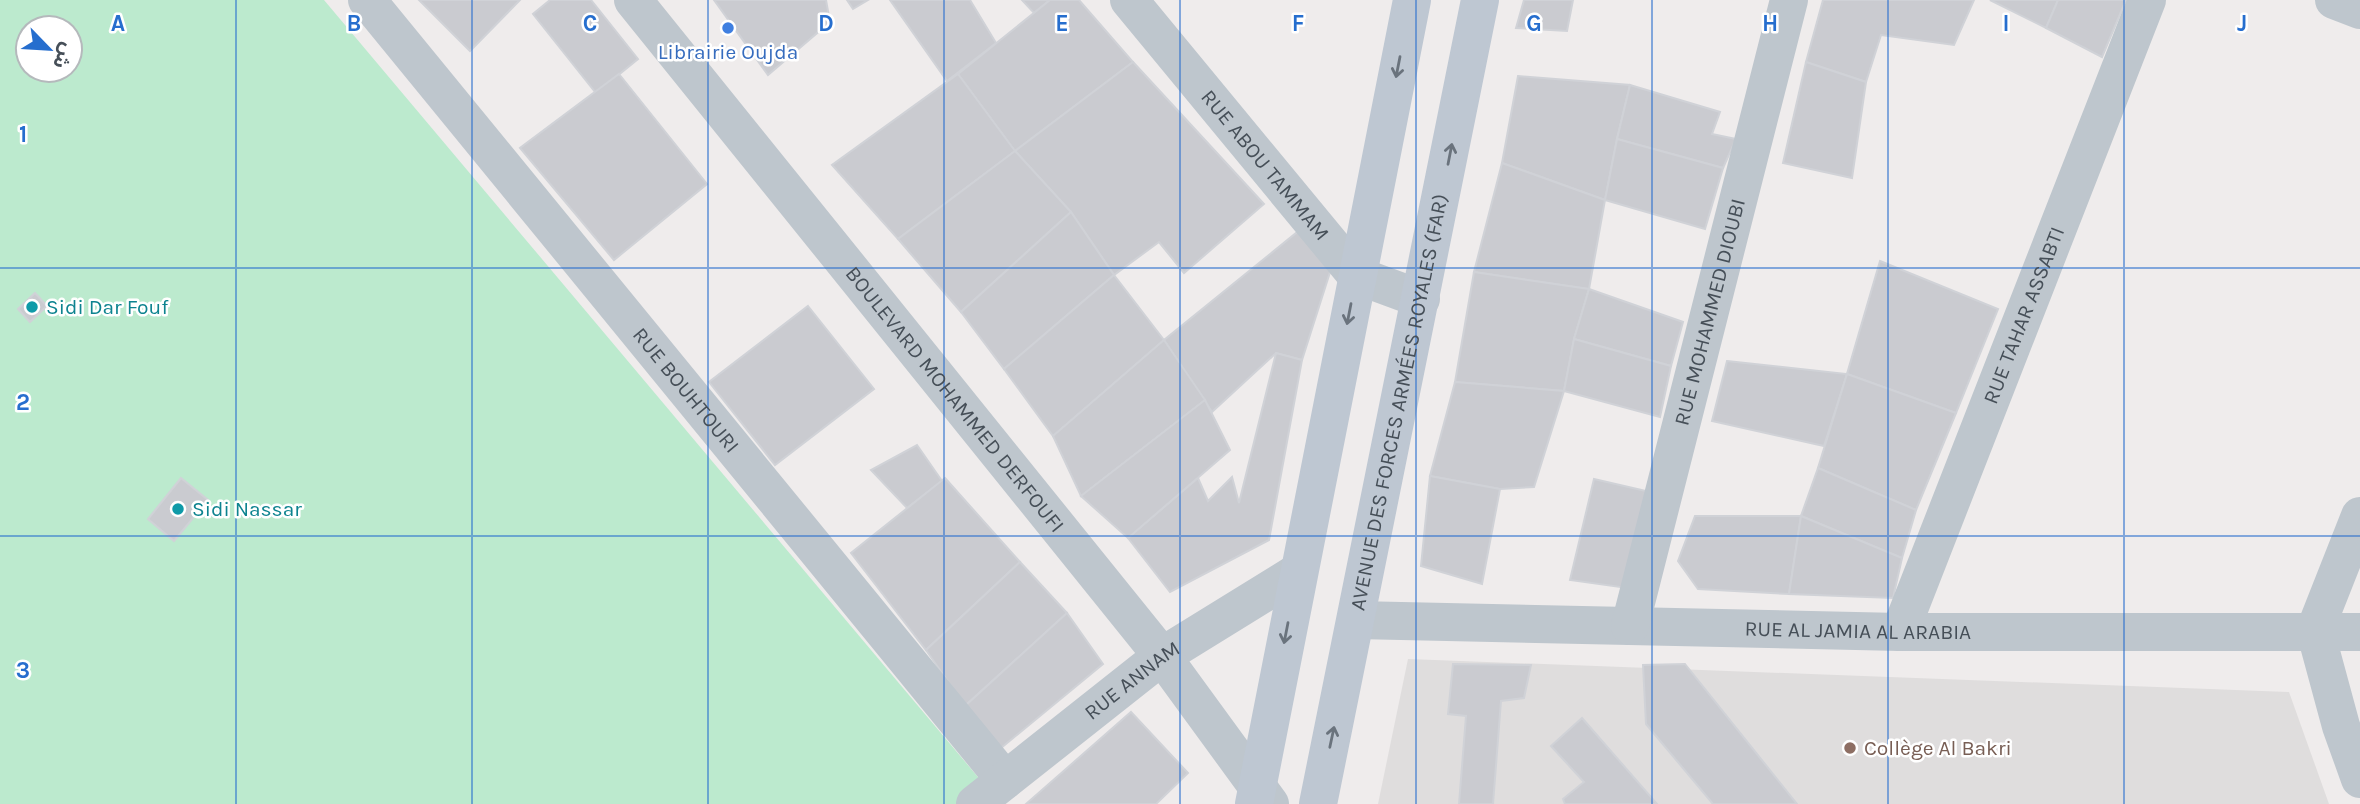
<svg xmlns="http://www.w3.org/2000/svg" width="2360" height="804" font-family="Karla,'Noto Sans Arabic',sans-serif">
  <style>
    .education { fill: #dfdddd }
    .green { fill: #bceace; fill-rule: evenodd }
    .building { fill: #cacbd0; stroke: #d0d2d7; stroke-width: 2 }
    .lines { fill: none; stroke-linecap: round; stroke-linejoin: round }
    .minor { stroke: #bec6cd; stroke-width: 38 }
    .tertiary { stroke: #bec6cd; stroke-width: 38 }
    .secondary { stroke: #bec7d2; stroke-width: 38 }
    .oneway { stroke: #6a737d }
    .grid { fill: none; stroke: #266ece; stroke-width: 2; stroke-opacity: 0.55 }
    .shop-dot { fill: #3f7fe0; stroke: #fff; stroke-width: 2.5 }
    .culture-dot { fill: #0f9aa8; stroke: #fff; stroke-width: 2.5 }
    .education-dot { fill: #8d6e63; stroke: #fff; stroke-width: 2.5 }
    .labels { text-anchor: middle; stroke-width: 5; stroke-linejoin: round; paint-order: stroke }
    .shop-label { font-size: 21px; fill: #366cbe; stroke: #fff }
    .street-label { font-size: 21px; fill: #464f58; stroke: #fff }
    .culture-label { font-size: 21px; fill: #0d838f; stroke: #fff; text-anchor: start }
    .education-label { font-size: 21px; fill: #785e54; stroke: #fff; text-anchor: start }
    .grid-label { font-size: 23px; text-anchor: middle; font-weight: bold; fill: #266ece; stroke: #fff; stroke-width: 5; stroke-linejoin: round; paint-order: stroke }
  </style>
  <rect width="100%" height="100%" fill="#efecec"/>
  <path class="education" d="M1408 659 2289 692 2329 804H1378Z"/>
  <path class="green" d="M0 0H324L988 789 971 804H0ZM28 28H70V70H28Z"/>
  <g class="building">
    <path d="M419 0H520L470 51Z"/>
    <path d="M550 0H591L638 59 596 93 533 14Z"/>
    <path d="M714 0H826L830 22 768 75Z"/>
    <path d="M847 0H868L853 9Z"/>
    <path d="M890 0H970L996 43 947 81Z"/>
    <path d="M1022 0H1050L1034 13Z"/>
    <path d="M1050 0H1079L1133 62 1015 151 958 74Z"/>
    <path d="M1524 0H1573L1567 31 1516 28Z"/>
    <path d="M1823 0H1974L1954 45 1881 35 1866 82 1806 62Z"/>
    <path d="M1990 0H2058L2046 28Z"/>
    <path d="M2058 0H2126L2102 57 2046 28Z"/>
    <path d="M1133 62 1264 204 1184 273 1159 242 1114 275 1071 212 1015 151Z"/>
    <path d="M1806 62 1866 82 1852 178 1783 163Z"/>
    <path d="M619 74 707 184 614 260 520 148Z"/>
    <path d="M958 74 1015 151 898 239 832 165Z"/>
    <path d="M1518 76 1630 85 1617 139 1605 200 1502 163Z"/>
    <path d="M1630 85 1720 112 1712 134 1736 139 1723 168 1617 139Z"/>
    <path d="M1617 139 1723 168 1705 229 1605 200Z"/>
    <path d="M1015 151 1071 212 961 312 898 239Z"/>
    <path d="M1502 163 1605 200 1589 289 1474 272Z"/>
    <path d="M1071 212 1114 275 1004 369 961 312Z"/>
    <path d="M1301 229 1332 266 1302 360 1276 353 1212 412 1164 340Z"/>
    <path d="M1880 261 1998 309 1956 413 1847 374Z"/>
    <path d="M1474 272 1589 289 1574 339 1564 391 1455 382Z"/>
    <path d="M1114 275 1164 340 1053 436 1004 369Z"/>
    <path d="M1589 289 1683 322 1671 366 1574 339Z"/>
    <path d="M35 293 47 306 30 322 18 309Z"/>
    <path d="M808 306 874 389 775 465 709 382Z"/>
    <path d="M1574 339 1671 366 1660 417 1564 391Z"/>
    <path d="M1164 340 1205 400 1081 496 1053 436Z"/>
    <path d="M1276 353 1302 360 1269 540 1170 592 1128 538 1198 478 1208 501 1232 477 1239 503Z"/>
    <path d="M1727 361 1847 374 1824 446 1712 421Z"/>
    <path d="M1847 374 1956 413 1916 510 1818 468Z"/>
    <path d="M1455 382 1564 391 1534 487 1500 489 1430 476Z"/>
    <path d="M1205 400 1230 450 1128 538 1081 496Z"/>
    <path d="M917 445 942 481 907 508 871 470Z"/>
    <path d="M1818 468 1916 510 1902 558 1801 516Z"/>
    <path d="M1430 476 1500 489 1482 584 1421 566Z"/>
    <path d="M181 478 208 500 174 541 148 519Z"/>
    <path d="M945 478 1020 562 926 650 851 553Z"/>
    <path d="M1594 479 1646 491 1627 588 1570 580Z"/>
    <path d="M1695 516H1801L1789 594 1698 589 1678 561Z"/>
    <path d="M1801 516 1902 558 1893 598 1789 594Z"/>
    <path d="M1020 562 1067 613 965 706 926 650Z"/>
    <path d="M1067 613 1103 664 995 753 965 706Z"/>
    <path d="M1453 664 1531 665 1524 698 1501 701 1493 804H1459L1466 716 1448 714Z"/>
    <path d="M1685 664 1797 804H1713L1646 724 1643 665Z"/>
    <path d="M1131 712 1188 773 1156 804H1026Z"/>
    <path d="M1582 718 1657 804H1565L1563 799 1584 782 1551 746Z"/>
  </g>
  <g class="lines">
    <g class="minor">
      <path id="s1" d="M367 0 1005 780"/>
      <path id="s2" d="M1129 0 1356 275 1421 299"/>
      <path d="M2334 0 2360 10"/>
      <path d="M2360 516 2315 630 2341 726 2360 779"/>
      <path id="s3" d="M1356 620 1900 632H2360"/>
      <path id="s4" d="M1630 626 1789 0"/>
      <path id="s5" d="M1900 632 2147 0"/>
      <path id="s6" d="M975 804 1162 656 1298 572"/>
    </g>
    <path class="tertiary" id="s7" d="M633 0 1162 656 1270 804"/>
    <g class="secondary">
      <path d="M1254 804 1412 0"/>
      <path id="s8" d="M1318 804 1480 0"/>
    </g>
  </g>
  <defs><path id="oneway-shaft" d="M-6 0H5M1.5-3L5.5 0L1.5 3" fill="none" stroke-width="1.6" stroke-linecap="round" stroke-linejoin="round" transform="scale(1.75)"/></defs>
  <g class="oneway">
    <use href="#oneway-shaft" transform="translate(1398 67) rotate(101)"/>
    <use href="#oneway-shaft" transform="translate(1450 154) rotate(-79)"/>
    <use href="#oneway-shaft" transform="translate(1349 314) rotate(101)"/>
    <use href="#oneway-shaft" transform="translate(1286 633) rotate(101)"/>
    <use href="#oneway-shaft" transform="translate(1332 737) rotate(-78)"/>
  </g>
  <path class="grid" d="M236 0V804M472 0V804M708 0V804M944 0V804M1180 0V804M1416 0V804M1652 0V804M1888 0V804M2124 0V804M0 268H2360M0 536H2360"/>
  <circle class="shop-dot" cx="728" cy="28" r="7"/>
  <g class="culture-dot">
    <circle cx="32" cy="307" r="7"/>
    <circle cx="178" cy="509" r="7"/>
  </g>
  <circle class="education-dot" cx="1850" cy="748" r="7"/>
  <g class="labels">
    <g class="shop-label">
      <text x="728" y="59">Librairie Oujda</text>
    </g>
    <g class="street-label">
      <text dy="7" stroke="none"><textPath href="#s2" startOffset="214">RUE ABOU TAMMAM</textPath></text>
      <text dy="7" stroke="none"><textPath href="#s4" startOffset="324">RUE MOHAMMED DIOUBI</textPath></text>
      <text dy="7" stroke="none"><textPath href="#s5" startOffset="340">RUE TAHAR ASSABTI</textPath></text>
      <text dy="7" stroke="none"><textPath href="#s1" startOffset="504">RUE BOUHTOURI</textPath></text>
      <text dy="7" stroke="none"><textPath href="#s7" startOffset="513">BOULEVARD MOHAMMED DERFOUFI</textPath></text>
      <text dy="7" stroke="none"><textPath href="#s8" startOffset="410">AVENUE DES FORCES ARMÉES ROYALES (FAR)</textPath></text>
      <text dy="7" stroke="none"><textPath href="#s3" startOffset="502">RUE AL JAMIA AL ARABIA</textPath></text>
      <text dy="7" stroke="none"><textPath href="#s6" startOffset="200">RUE ANNAM</textPath></text>
    </g>
    <g class="culture-label">
      <text x="46" y="314">Sidi Dar Fouf</text>
      <text x="192" y="516">Sidi Nassar</text>
    </g>
    <g class="education-label">
      <text x="1864" y="755">Collège Al Bakri</text>
    </g>
  </g>
  <g class="grid-label">
    <text x="118" y="31">A</text>
    <text x="354" y="31">B</text>
    <text x="590" y="31">C</text>
    <text x="826" y="31">D</text>
    <text x="1062" y="31">E</text>
    <text x="1298" y="31">F</text>
    <text x="1534" y="31">G</text>
    <text x="1770" y="31">H</text>
    <text x="2006" y="31">I</text>
    <text x="2242" y="31">J</text>
    <text x="23" y="142">1</text>
    <text x="23" y="410">2</text>
    <text x="23" y="678">3</text>
  </g>
  <g transform="translate(49 49) rotate(115)"><circle r="33" fill="#ffffff" stroke="#b5b9bc" stroke-width="2"/>
  <path d="M0-5L12 26L0 18L-12 26Z" fill="#266ece"/>
  <text y="-10" font-size="19" font-weight="bold" text-anchor="middle" fill="#464f58">ش</text>
  </g>
</svg>
